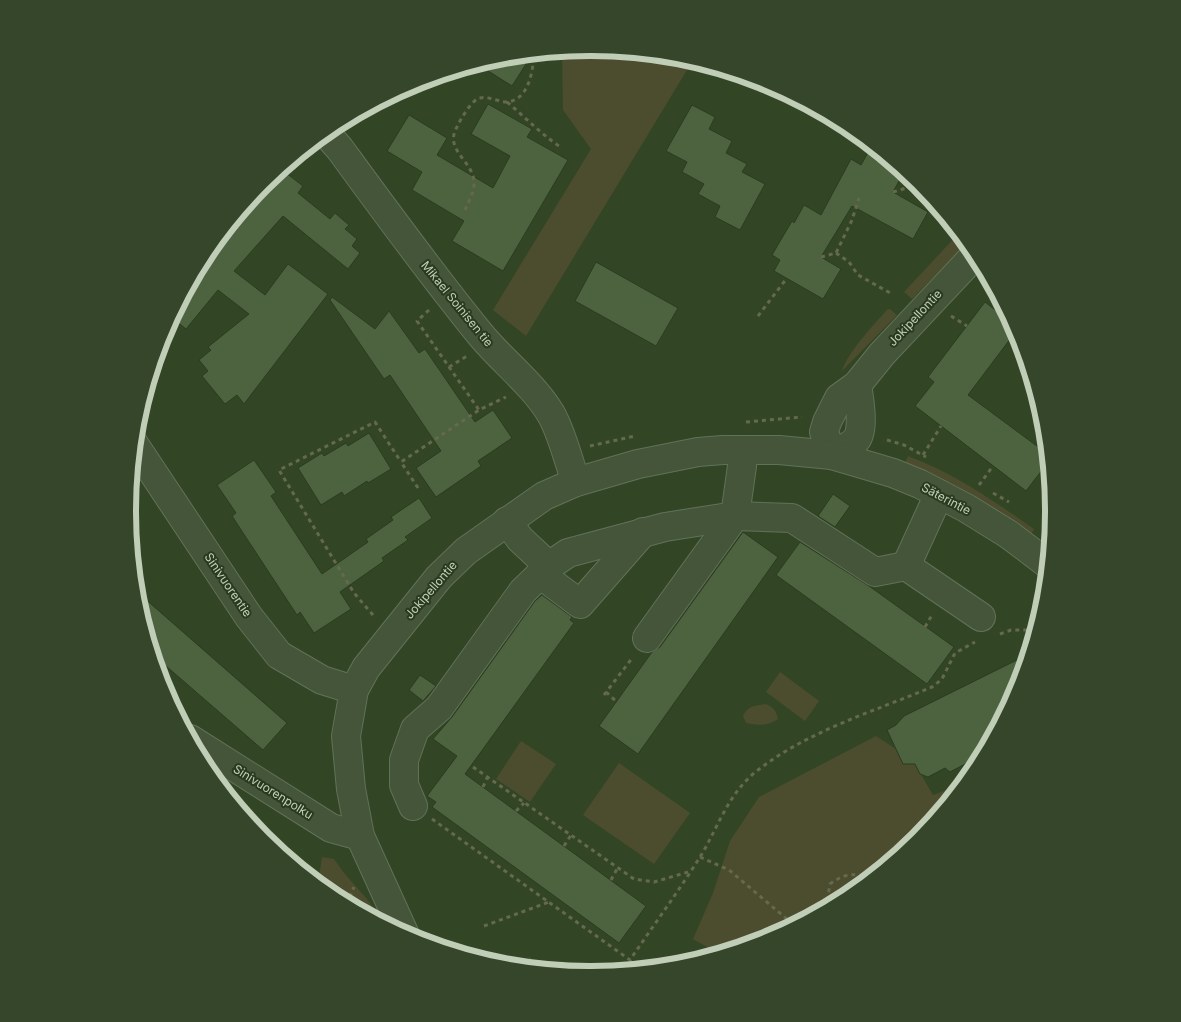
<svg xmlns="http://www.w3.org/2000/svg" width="1181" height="1022" font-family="Inter,sans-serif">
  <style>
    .green { fill: #4c4c2e }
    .building { fill: #4d633f; stroke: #2b3c20 }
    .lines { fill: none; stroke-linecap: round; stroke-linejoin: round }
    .minor-casing { stroke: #627258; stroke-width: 30 }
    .path { stroke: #65694d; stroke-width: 3; stroke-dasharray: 4 4; stroke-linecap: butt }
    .minor { stroke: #44553a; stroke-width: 28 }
    .labels { text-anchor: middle; stroke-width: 4; stroke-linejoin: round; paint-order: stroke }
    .street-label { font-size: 12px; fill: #c0ceb8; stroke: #293a1e }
    .rim { fill: none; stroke: #c0ceb8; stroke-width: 6 }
  </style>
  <rect width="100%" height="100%" fill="#324625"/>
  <g class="green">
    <path d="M591 48 681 56 693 60 526 336 493 310 591 149 563 110 562 50Z"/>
    <path d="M959 233 967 243 912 299 904 292Z"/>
    <path d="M888 309H890L897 315 842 371C847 353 875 323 888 309Z"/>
    <path d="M908 456C954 473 994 501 1034 529L1031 535 957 488 905 463Z"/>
    <path d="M780 672 819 701 805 721 766 692Z"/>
    <path d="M766 704C774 708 776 710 778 719 767 727 758 725 746 723L743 716C747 706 756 705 766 704Z"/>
    <path d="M876 736 896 749 903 764H915L933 795 963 784 918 839 848 897 768 939 719 954 693 939 713 893 730 841 759 797Z"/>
    <path d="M521 741 556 764 530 802 496 779Z"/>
    <path d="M619 763 690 813 654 864 583 815Z"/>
    <path d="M322 857 334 859 344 873 367 899 384 924 333 896 318 884Z"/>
  </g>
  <g class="building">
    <path d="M533 53 512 86 477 64 500 56Z"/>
    <path d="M488 104 532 129 527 137 568 160 503 271 452 241 464 221 412 190 422 172 387 151 409 115 447 138 437 155 493 188 510 156 471 134Z"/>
    <path d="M692 105 715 117 709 129 732 141 726 153 747 164 742 172 765 184 740 230 715 217 720 206 698 194 704 184 682 172 687 162 666 151Z"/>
    <path d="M871 147 881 153 904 172 893 192 928 212 913 239 852 206 821 257 841 269 823 299 774 271 780 260 772 255 792 221 794 223 804 205 821 215 851 159 861 165Z"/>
    <path d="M281 169 303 186 298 193 330 219 335 213 349 225 345 229 357 239 352 246 360 253 348 269 283 216 234 271 265 295 288 264 328 294 244 404 237 395 225 404 202 376 208 371 199 360 211 350 208 347 249 314 218 290 186 329 171 317 205 253 263 183Z"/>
    <path d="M596 262 678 308 656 346 575 301Z"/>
    <path d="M332 297 375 329 389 311 419 353 425 349 475 422 493 410 512 438 478 461 481 466 436 497 416 468 441 451 390 375 384 379 330 300Z"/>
    <path d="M985 302 1013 324 1017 330 968 395 1049 455V461L1026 491 915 406 934 382 928 377Z"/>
    <path d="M369 433 391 469 368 483 367 481 344 496 342 492 321 505 298 468 322 453 324 456 346 443 348 446Z"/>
    <path d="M254 460 276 492 271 496 322 574 368 542 366 539 393 520 391 517 419 498 432 518 405 537 408 540 382 558 384 561 340 592 351 609 314 633 300 612 297 615 268 571 232 516 236 513 217 485Z"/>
    <path d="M833 494 850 506 835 527 818 516Z"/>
    <path d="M743 532 778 557 638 754 599 726 652 652 660 647Z"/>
    <path d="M800 542 869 586 954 647 927 684 776 575Z"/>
    <path d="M135 590 287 723 263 750 151 653 136 601Z"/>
    <path d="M542 595 572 617 570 620 574 623 465 774 646 906 619 943 432 807 436 802 427 796 457 756 433 739 452 717 535 601Z"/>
    <path d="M1029 654 1019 689 984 754 950 772 945 768 928 777 920 774 915 764H903L887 730 896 725 904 716Z"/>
    <path d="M420 675 436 686 423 701 409 690Z"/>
  </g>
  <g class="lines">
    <g class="minor-casing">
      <g id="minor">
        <path d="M325 132 340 149C386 212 431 274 480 334 502 361 533 384 551 414 562 433 568 460 576 482"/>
        <path d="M134 444 249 617 279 655 322 680 354 690"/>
        <path d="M832 455 824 432 827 422 839 398 857 385 882 354 976 254"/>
        <path d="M832 455C839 451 851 446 856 440 865 430 859 397 857 385"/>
        <path d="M507 521 520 539 549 566"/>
        <path d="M906 566 939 494"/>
        <path d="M540 574 580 604 643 532"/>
        <path d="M647 638 735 516 742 466 743 450"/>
        <path d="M190 739 331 828 360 836"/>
        <path d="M413 806 404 785V760L415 729 439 708 523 591 549 566 568 553 665 527 735 516 792 518 875 572 906 566 981 617"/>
        <path d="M405 935 360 836 351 789 346 736 354 690 366 668 439 577 466 551 544 496 576 482 638 464 698 452 723 450H779L832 455 893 473 920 484 966 508 1008 534 1049 565"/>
      </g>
    </g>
    <g class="path">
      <path d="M507 102C526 118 542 135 562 148"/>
      <path d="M893 192 913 186 916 181"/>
      <path d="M929 199 930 198"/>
      <path d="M465 210C468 202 474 193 474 185 476 162 443 151 457 127 460 120 473 98 480 98 489 96 498 102 507 102 529 100 533 71 534 53"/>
      <path d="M836 253 849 262 858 275 892 294"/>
      <path d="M821 257 836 253 852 220 859 198"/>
      <path d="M429 310 417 321 479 410"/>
      <path d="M758 316 787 278"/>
      <path d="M951 316 967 326"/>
      <path d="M449 367 467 356"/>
      <path d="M746 422 802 417"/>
      <path d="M887 440 904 445 926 457"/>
      <path d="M590 446 635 436"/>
      <path d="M923 455 941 426"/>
      <path d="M979 485 993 466"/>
      <path d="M418 488 401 462 479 410 506 397"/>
      <path d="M993 493 1009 502"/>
      <path d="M373 615 354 593 279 470 375 422 401 462"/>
      <path d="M925 627 932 615"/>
      <path d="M1000 634 1011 630H1036"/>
      <path d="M606 692 617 702"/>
      <path d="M604 695 633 657"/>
      <path d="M473 767 634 879 654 882 688 872"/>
      <path d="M483 787 487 778"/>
      <path d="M516 811 524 803"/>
      <path d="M432 819 630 960C653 926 678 892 700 857 719 826 728 793 758 770 808 731 875 711 932 687L942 679 955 653 975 642"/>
      <path d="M564 846 571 835"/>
      <path d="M700 857 729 870 794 925"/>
      <path d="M611 880 618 867"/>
      <path d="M349 905 351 894 354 887"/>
      <path d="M826 908 830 884C846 872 854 874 872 877"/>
      <path d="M484 926 549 902"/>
      <path d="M630 961 637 970"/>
      <path d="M525 965 530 958"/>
    </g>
    <use href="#minor" class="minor"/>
  </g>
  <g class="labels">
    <g class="street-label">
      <text transform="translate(457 304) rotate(51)" y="4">Mikael Soinisen tie</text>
      <text transform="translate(915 318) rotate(-47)" y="4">Jokipellontie</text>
      <text transform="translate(946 499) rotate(28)" y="4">Säterintie</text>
      <text transform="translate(228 585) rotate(56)" y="4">Sinivuorentie</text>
      <text transform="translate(431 590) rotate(-49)" y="4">Jokipellontie</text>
      <text transform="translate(273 792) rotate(32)" y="4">Sinivuorenpolku</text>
    </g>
  </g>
  <path d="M0 0H1181V1022H0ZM590 56H591A454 454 0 0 1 1045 510V512A454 454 0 0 1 591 966H590A454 454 0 0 1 136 512V510A454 454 0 0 1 590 56Z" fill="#35462a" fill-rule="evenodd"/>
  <path class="rim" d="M590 56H591A454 454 0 0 1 1045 510V512A454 454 0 0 1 591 966H590A454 454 0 0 1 136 512V510A454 454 0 0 1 590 56Z"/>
</svg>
